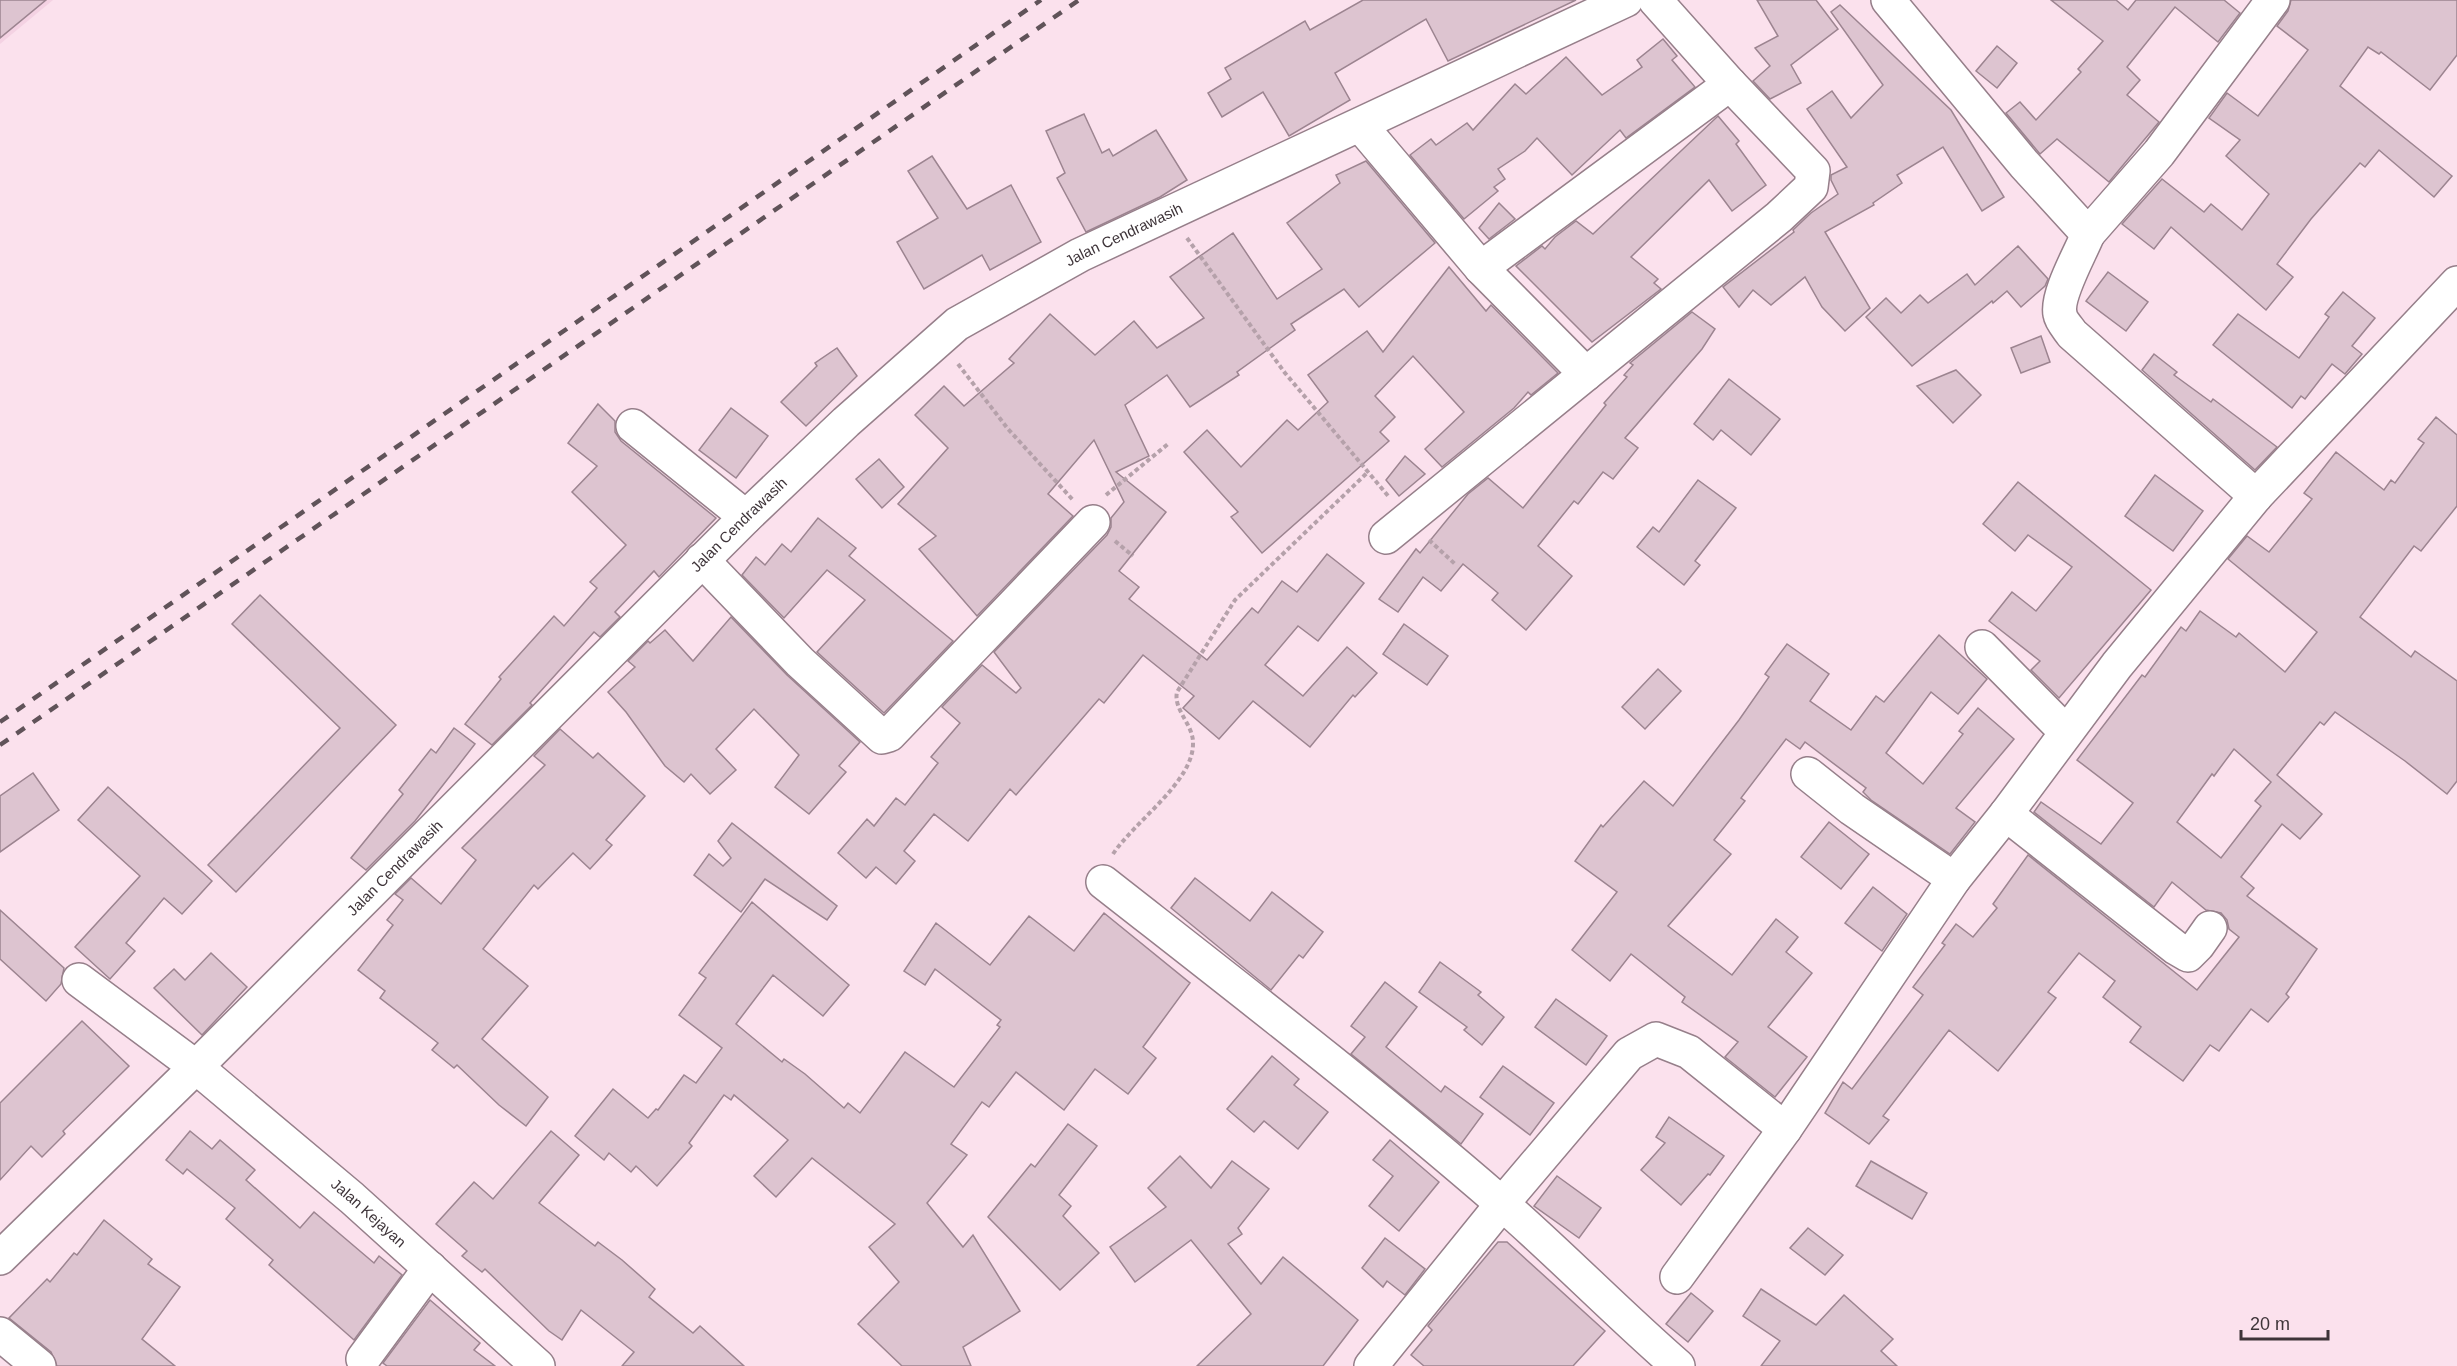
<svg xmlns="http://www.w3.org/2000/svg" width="2457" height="1366" font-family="Arial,sans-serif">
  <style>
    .built { fill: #f4d2e3 }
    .building { fill: #ddc4d0; stroke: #9c8490; stroke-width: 1.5; fill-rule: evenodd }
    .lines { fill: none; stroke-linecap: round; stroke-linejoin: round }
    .street-casing { stroke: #967f8a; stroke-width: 36 }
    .secondary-casing { stroke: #967f8a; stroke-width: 36 }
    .path { stroke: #b5a1aa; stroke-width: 4; stroke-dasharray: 4.5 3; stroke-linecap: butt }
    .street { stroke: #fff; stroke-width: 33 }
    .secondary { stroke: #fff; stroke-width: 33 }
    .rail { stroke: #605359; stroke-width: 4.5; stroke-dasharray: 10 10; stroke-linecap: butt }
    .labels { text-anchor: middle; stroke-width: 6; stroke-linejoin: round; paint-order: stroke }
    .street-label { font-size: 15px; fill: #3e3439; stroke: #fbe1ed }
  </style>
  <rect width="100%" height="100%" fill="#fbe1ed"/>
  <path class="built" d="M0 0H53L0 44Z"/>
  <g class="building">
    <path d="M0 0H46L0 38Z"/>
    <path d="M1363 0H1576L1448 61 1426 19 1335 73 1350 100 1289 136 1263 92 1222 117 1208 93 1231 79 1225 68 1305 21 1310 30Z"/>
    <path d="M1757 0H1816L1838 29 1791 65 1801 83 1770 99 1753 81 1770 66 1755 48 1778 36Z"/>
    <path d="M2051 0H2116L2128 10 2136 0H2224L2240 13 2218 42 2175 7 2127 67 2140 80 2127 95 2159 122 2109 182 2057 139 2040 154 2006 113 2020 102 2036 120 2081 72 2078 69 2103 41Z"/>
    <path d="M2291 0H2457V55L2430 90 2381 52 2379 54 2368 47 2340 86 2452 176 2434 197 2379 150 2365 167 2360 163 2311 219 2277 264 2293 277 2266 310 2171 227 2154 249 2122 224 2162 179 2204 212 2211 204 2242 230 2269 194 2226 156 2240 140 2209 118 2227 93 2258 116 2308 50 2277 26 2288 11Z"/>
    <path d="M1840 5 1951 110 2004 197 1982 211 1943 147 1897 175 1902 183 1873 203 1874 205 1825 232 1870 308 1845 331 1822 307 1805 277 1771 305 1753 290 1739 307 1723 287 1794 232 1793 230 1811 213 1838 194 1831 180V175L1847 167 1807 109 1832 91 1851 118 1883 85 1831 12Z"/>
    <path d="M1663 39 1677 56 1672 60 1695 87 1626 138 1620 130 1572 175 1537 138 1525 151 1498 169 1505 179 1494 187 1498 191 1464 219 1410 155 1431 139 1436 145 1467 123 1473 130 1515 84 1526 94 1566 57 1602 95 1642 67 1637 60Z"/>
    <path d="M1997 46 2017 63 1997 88 1976 71Z"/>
    <path d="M1084 114 1102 153 1109 149 1113 156 1156 130 1187 180 1160 197 1086 232 1057 178 1065 173 1046 131Z"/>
    <path d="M1718 116 1739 141 1736 144 1766 185 1732 211 1709 180 1631 257 1658 279 1654 283 1661 289 1592 342 1516 266 1542 246 1545 249 1555 237 1576 221 1593 234Z"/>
    <path d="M932 156 967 209 1011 185 1041 242 990 270 982 255 924 289 897 242 938 218 908 171Z"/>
    <path d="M1366 161 1435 243 1359 307 1344 289 1291 324 1295 330 1237 372 1239 375 1190 407 1167 375 1125 405 1149 456 1116 472 1166 512 1119 571 1139 587 1129 599 1207 660 1252 608 1258 613 1282 581 1297 592 1327 554 1364 583 1318 641 1298 626 1265 665 1303 696 1347 647 1377 673 1355 697 1353 695 1310 747 1253 701 1219 739 1183 708 1194 696 1143 655 1104 703 1099 699 1016 795 1010 789 968 841 934 814 904 851 915 861 896 884 876 867 866 878 838 853 867 819 874 826 896 798 905 805 938 763 931 757 960 723 942 707 982 665 1016 693 1021 688 994 652 1107 535 1111 527V518L1124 502 1094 440 1048 494 1073 516 977 616 919 549 936 536 898 504 948 448 915 415 944 386 964 406 1014 363 1009 359 1050 314 1095 355 1134 321 1157 348 1204 318 1170 277 1233 233 1277 299 1322 269 1287 223 1340 183 1336 175Z"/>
    <path d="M1499 203 1515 219 1489 239 1479 228Z"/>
    <path d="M2018 246 2048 279 2045 286 2021 307 2007 291 1993 303 1992 301 1912 366 1866 317 1886 298 1901 313 1920 295 1928 303 1967 274 1975 285Z"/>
    <path d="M1449 267 1486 311 1491 305 1558 373 1531 395 1528 392 1514 408 1442 467 1425 449 1464 412 1413 356 1375 396 1395 417 1380 432 1389 441 1262 553 1231 517 1238 512 1184 452 1207 430 1241 467 1287 420 1298 430 1328 402 1308 375 1367 331 1383 352Z"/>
    <path d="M2108 272 2148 302 2126 331 2086 301Z"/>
    <path d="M2343 292 2375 318 2352 346 2362 354 2345 374 2332 364 2305 399 2301 396 2292 408 2213 345 2238 314 2299 358 2329 317 2325 314Z"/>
    <path d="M1692 312 1715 329 1702 349 1625 438 1638 448 1613 479 1603 472 1578 504 1574 501 1538 546 1572 576 1526 630 1492 600 1498 593 1463 564 1441 591 1423 577 1398 612 1379 599 1416 549 1420 553 1468 494 1488 478 1523 508 1606 405 1604 403 1627 377 1624 375 1633 365 1630 363Z"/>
    <path d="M2041 336 2050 362 2021 373 2011 348Z"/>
    <path d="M837 348 857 376 806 426 781 402 817 366 815 363Z"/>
    <path d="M2154 354 2177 372 2174 375 2211 402 2213 399 2277 447 2255 470 2142 370Z"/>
    <path d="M1956 370 1981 395 1953 423 1917 386Z"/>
    <path d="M1729 379 1780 419 1751 455 1721 430 1713 440 1694 424Z"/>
    <path d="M598 404 615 421V432L621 441 716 518 659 577 654 571 615 612 620 617 600 637 594 632 530 703 532 705 492 745 465 724 501 679 499 677 554 616 564 626 597 588 590 582 626 545 572 492 597 466 568 443Z"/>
    <path d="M731 408 768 436 736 478 699 450Z"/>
    <path d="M2436 417 2457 435V506L2421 551 2414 546 2360 617 2411 657 2415 651 2457 681V781L2447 794 2405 761 2335 712 2324 725 2320 722 2277 775 2322 814 2300 839 2282 824 2241 877 2254 888 2247 896 2317 949 2286 994 2289 997 2268 1022 2251 1009 2219 1051 2210 1045 2183 1081 2130 1042 2141 1027 2103 997 2115 981 2079 953 2048 992 2056 998 1998 1071 1949 1030 1883 1116 1889 1120 1869 1144 1825 1113 1843 1082 1852 1089 1923 995 1913 987 1945 945 1942 943 1956 924 1973 937 1997 908 1993 904 2028 855 2197 990 2239 937 2229 929 2227 920 2221 913 2206 910 2172 882 2154 907 2034 812 2041 802 2101 844 2133 803 2077 760 2142 675 2145 677 2181 627 2186 631 2200 611 2236 637 2239 633 2285 672 2317 632 2228 559 2247 536 2269 552 2312 499 2304 493 2336 452 2384 490 2391 480 2395 483 2424 443 2418 439ZM2234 749 2271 782 2255 801 2261 806 2221 858 2177 822 2212 774 2214 776Z"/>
    <path d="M1405 456 1425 474 1399 496 1386 480Z"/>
    <path d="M879 459 904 487 882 508 856 479Z"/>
    <path d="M2155 475 2203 511 2173 551 2125 516Z"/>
    <path d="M1698 480 1736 508 1695 561 1700 565 1684 585 1637 547 1653 527 1659 532Z"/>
    <path d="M2018 482 2151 590 2059 698 2031 670 2040 661 1989 621 2012 592 2036 611 2072 567 2028 535 2015 551 1983 524Z"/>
    <path d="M818 518 856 548 849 556 953 641 884 713 817 652 865 600 827 570 784 618 742 575 756 557 765 565 782 544 791 552Z"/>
    <path d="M260 595 396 725 236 892 208 865 340 728 232 624Z"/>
    <path d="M731 617 787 675 860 742 839 766 846 772 809 814 775 787 799 755 754 709 716 749 736 770 710 794 691 774 684 782 665 766 626 712 608 692 635 667 628 661 648 641 650 643 665 630 693 661Z"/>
    <path d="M1404 624 1448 656 1427 685 1383 654Z"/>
    <path d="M1939 635 1987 679 1958 714 1931 692 1886 753 1923 784 1963 734 1959 731 1978 708 2014 739 1956 808 1975 822 1950 854 1871 800 1863 792 1866 788 1805 742 1800 749 1786 739 1741 798 1745 801 1714 840 1731 854 1668 926 1732 975 1776 919 1798 937 1786 952 1812 973 1768 1027 1807 1057 1775 1097 1725 1057 1738 1042 1682 1002 1685 997 1631 954 1610 981 1572 950 1617 892 1575 861 1601 825 1603 827 1644 781 1673 806 1739 720 1769 677 1765 674 1787 644 1829 674 1810 701 1851 730 1876 696 1884 702Z"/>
    <path d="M1658 669 1681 691 1645 729 1622 707Z"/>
    <path d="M454 728 475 744 415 821 366 870 351 858 403 794 399 790 431 749 436 753Z"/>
    <path d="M560 729 593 758 598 753 645 796 606 840 612 845 590 869 573 853 538 889 534 885 483 949 528 986 482 1039 548 1097 526 1126 499 1105 457 1065 454 1068 432 1050 438 1043 380 998 385 991 358 970 393 925 387 920 403 900 395 894 411 878 441 904 476 860 462 848 545 765 534 756Z"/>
    <path d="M33 773 59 810 0 852V796Z"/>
    <path d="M108 787 212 881 182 914 164 898 126 943 135 951 110 979 75 947 140 876 78 820Z"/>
    <path d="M1829 822 1869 854 1841 889 1801 857Z"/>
    <path d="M732 823 837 906 827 920 765 879 741 912 694 875 709 854 723 866 731 858 718 841Z"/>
    <path d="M1195 878 1250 921 1272 892 1323 932 1303 958 1299 955 1271 990 1171 908Z"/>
    <path d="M1873 887 1907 914 1882 951 1845 923Z"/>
    <path d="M752 902 849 985 823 1016 773 975 736 1024 782 1062 784 1059 805 1074 844 1108 848 1103 860 1113 905 1052 954 1087 1000 1027 997 1025 1001 1020 935 969 925 985 904 971 936 923 990 965 1029 916 1074 951 1104 913 1190 983 1143 1047 1156 1058 1128 1094 1095 1069 1064 1110 1016 1072 989 1107 982 1102 951 1144 967 1155 927 1203 963 1247 973 1235 1020 1311 963 1347 971 1366H902L858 1324 899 1282 869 1247 895 1224 812 1158 776 1197 754 1176 788 1140 734 1095 731 1100 724 1095 689 1143 692 1146 657 1186 636 1166 631 1172 609 1153 604 1160 575 1136 613 1089 648 1118 656 1109 658 1110 684 1075 696 1083 722 1048 679 1015 706 978 699 973Z"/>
    <path d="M0 910 64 968 61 984 46 1001 0 959Z"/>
    <path d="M211 953 247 987 202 1035 154 988 174 969 185 980Z"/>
    <path d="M1440 962 1481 992 1478 995 1504 1017 1482 1045 1464 1030 1467 1027 1419 992Z"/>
    <path d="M1385 982 1417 1007 1386 1047 1441 1092 1445 1086 1483 1114 1461 1144 1351 1054 1365 1037 1351 1026Z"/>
    <path d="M1556 999 1607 1036 1586 1065 1535 1027Z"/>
    <path d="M82 1021 129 1066 63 1131 65 1134 42 1157 31 1146 0 1180V1103Z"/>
    <path d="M1272 1056 1299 1079 1294 1085 1328 1112 1298 1149 1264 1121 1254 1132 1227 1109Z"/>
    <path d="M1503 1066 1554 1103 1530 1135 1480 1097Z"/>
    <path d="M1669 1117 1724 1156 1710 1175 1708 1174 1681 1205 1641 1170 1665 1143 1656 1137Z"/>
    <path d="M1068 1124 1097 1146 1059 1195 1071 1206 1063 1216 1099 1253 1060 1290 988 1217 1031 1164 1035 1167Z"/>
    <path d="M190 1131 212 1149 220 1140 255 1170 246 1180 300 1228 314 1212 374 1263 379 1256 402 1275 354 1340 269 1265 273 1260 226 1219 235 1208 187 1169 183 1174 166 1160Z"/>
    <path d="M551 1131 579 1155 539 1203 595 1246 598 1242 622 1260 655 1289 649 1297 693 1333 700 1326 744 1366H622L634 1352 581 1310 562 1340 549 1331 485 1269 482 1272 462 1256 467 1251 436 1224 474 1182 493 1199Z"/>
    <path d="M1390 1140 1439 1182 1399 1231 1369 1206 1393 1176 1373 1160Z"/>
    <path d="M1180 1156 1211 1188 1232 1161 1269 1189 1238 1228 1242 1234 1228 1244 1261 1284 1283 1257 1358 1320 1323 1366H1197L1251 1314 1191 1240 1135 1282 1110 1247 1166 1207 1148 1188Z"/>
    <path d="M1871 1161 1927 1193 1912 1219 1856 1186Z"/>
    <path d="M1557 1176 1601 1208 1579 1238 1534 1206Z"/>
    <path d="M104 1220 152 1259 148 1264 180 1287 142 1339 175 1366H57L51 1352 9 1318 47 1279 50 1282 74 1253 77 1255Z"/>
    <path d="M1808 1228 1843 1255 1825 1275 1790 1248Z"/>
    <path d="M1385 1238 1425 1269 1405 1295 1387 1281 1383 1287 1362 1268Z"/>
    <path d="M1498 1242H1507L1605 1331 1573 1366H1424L1411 1355 1432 1330 1428 1326Z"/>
    <path d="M1761 1289 1816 1325 1844 1295 1893 1339 1881 1351 1897 1366H1761L1780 1341 1743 1316Z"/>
    <path d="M1691 1293 1713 1311 1688 1342 1666 1324Z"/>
    <path d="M430 1300 480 1343 474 1350 495 1366H387L383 1363Z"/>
  </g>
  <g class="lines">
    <g class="street-casing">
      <g id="street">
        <path d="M1888 0 2024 164 2088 234 2159 153 2273 0"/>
        <path d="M1361 126 1481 268 1586 374 1779 217 1811 187 1813 171 1730 84 1655 0"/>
        <path d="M2088 234C2081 252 2056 295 2060 314 2061 321 2068 328 2072 334L2256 496"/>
        <path d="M1481 268 1730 84"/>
        <path d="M633 426 746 517"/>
        <path d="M1386 537 1586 374"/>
        <path d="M702 560 800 662 882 737 889 735 1093 522"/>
        <path d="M1982 647 2065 731"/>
        <path d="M1808 774 1852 809 1954 879"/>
        <path d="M2006 814 2176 948 2188 955 2198 945 2210 928"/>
        <path d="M1103 882C1237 987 1372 1091 1500 1202 1561 1255 1617 1313 1678 1366"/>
        <path d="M79 980 196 1067"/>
        <path d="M1677 1277 1785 1129 1954 879 2006 814 2117 665 2256 496 2457 283"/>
        <path d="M0 1334 39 1366"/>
        <path d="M363 1359 430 1268"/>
        <path d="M1371 1366 1502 1204 1629 1054 1656 1039 1689 1052 1785 1129"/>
      </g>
    </g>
    <g class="secondary-casing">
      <g id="secondary">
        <path id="s1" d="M196 1067 352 1198 538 1366"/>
        <path id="s2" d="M0 1258 196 1067 746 517 846 422 957 324 1080 255 1626 0"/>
      </g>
    </g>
    <g class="path">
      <path d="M1187 238 1285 373 1389 497"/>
      <path d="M958 364 1008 429 1073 500"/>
      <path d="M1106 495 1168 444"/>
      <path d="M1429 540 1455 564"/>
      <path d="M1115 541 1133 556"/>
      <path d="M1113 854C1134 822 1193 782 1193 744 1194 725 1173 710 1177 692L1235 600 1368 472"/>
    </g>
    <use href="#street" class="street"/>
    <use href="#secondary" class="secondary"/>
    <g class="rail">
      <path d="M0 722 1041 0"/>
      <path d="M0 745 1079 0"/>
    </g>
  </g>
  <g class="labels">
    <g class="street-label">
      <text dy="5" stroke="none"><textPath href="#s2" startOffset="1527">Jalan Cendrawasih</textPath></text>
      <text dy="5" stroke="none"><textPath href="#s2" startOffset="1041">Jalan Cendrawasih</textPath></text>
      <text dy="5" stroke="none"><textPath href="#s2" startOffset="555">Jalan Cendrawasih</textPath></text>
      <text dy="5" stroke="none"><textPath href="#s1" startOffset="226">Jalan Kejayan</textPath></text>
    </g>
  </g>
  <path d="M2241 1330v9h87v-9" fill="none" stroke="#3e3439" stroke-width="3"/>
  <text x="2250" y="1330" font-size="18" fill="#3e3439" stroke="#fbe1ed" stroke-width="4.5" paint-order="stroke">20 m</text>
</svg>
